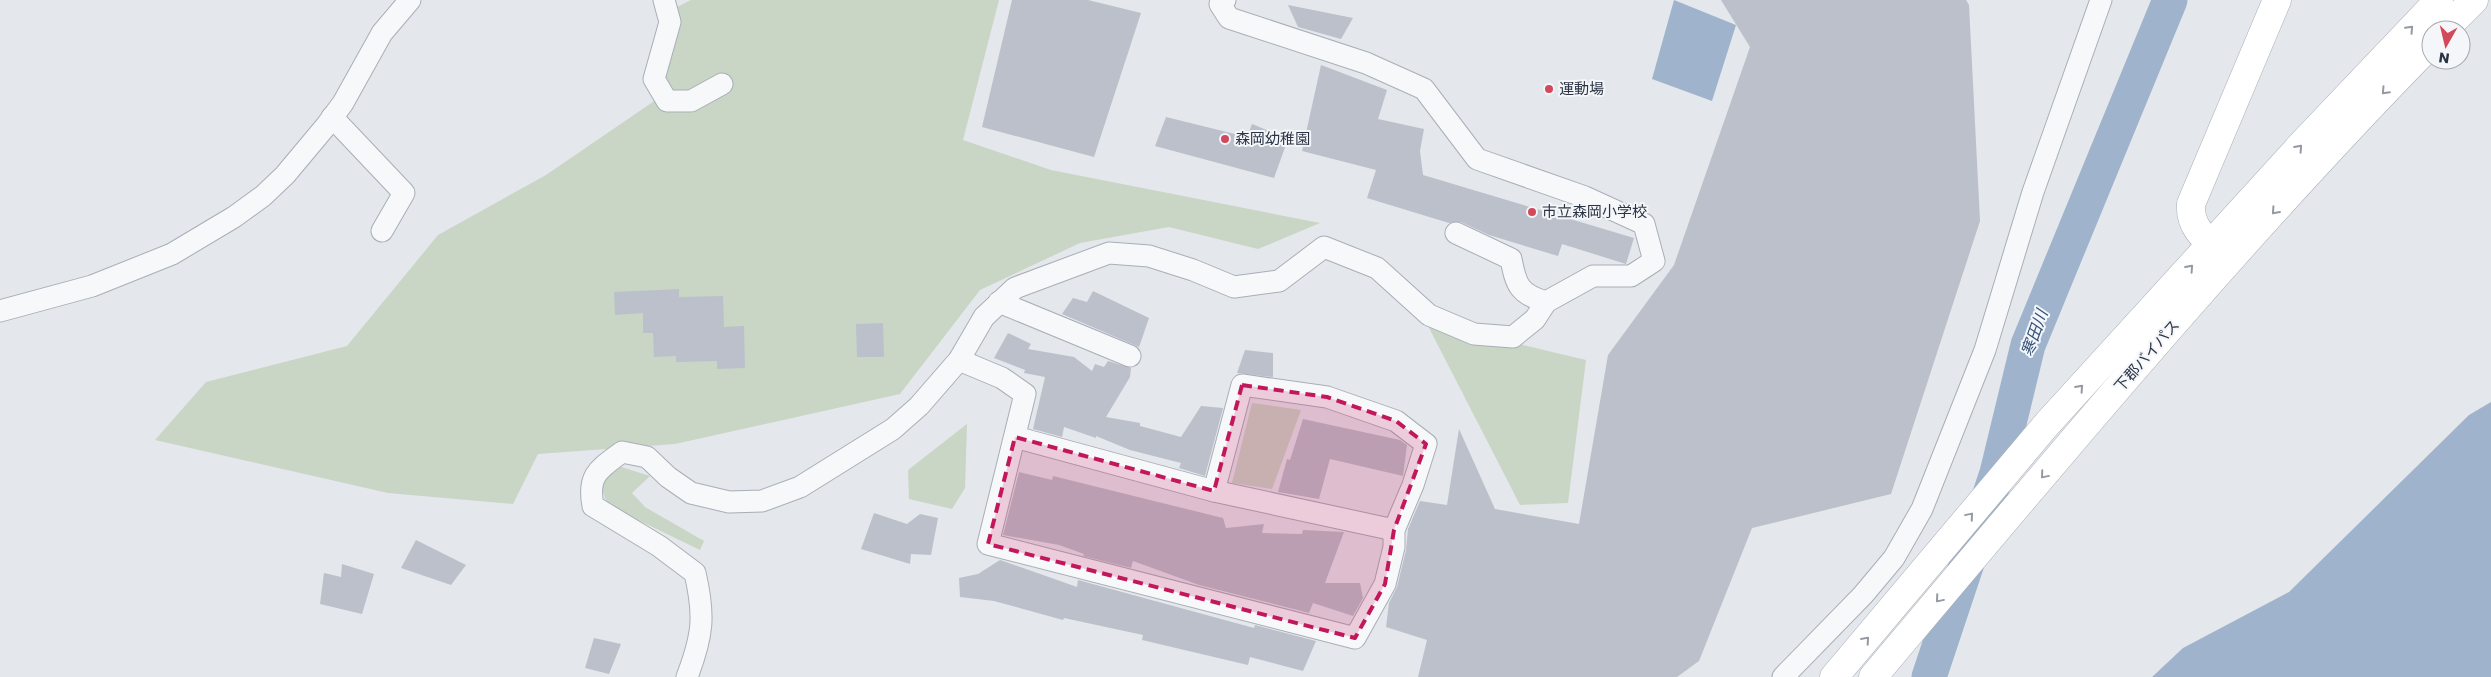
<svg xmlns="http://www.w3.org/2000/svg" width="2491" height="677" font-family="Poppins,'Noto Sans JP',sans-serif">
  <style>
    .green { fill: #c9d6c5 }
    .water { fill: #9fb4cc }
    .lines { fill: none; stroke-linecap: round; stroke-linejoin: round }
    .river { stroke: #9fb4cc; stroke-width: 35 }
    .building { fill: #bbc0ca }
    .street-casing { stroke: #a9aeb7; stroke-width: 23 }
    .secondary-casing { stroke: #a9aeb7; stroke-width: 29 }
    .street { stroke: #f7f8fa; stroke-width: 21 }
    .secondary { stroke: #fff; stroke-width: 28 }
    .oneway { stroke: #959aa2 }
    .marked { fill: #c2185b; fill-opacity: 0.2; stroke: #c2185b; stroke-width: 4; stroke-dasharray: 10 6; stroke-linejoin: round }
    .poi-dot { fill: #d1495b; stroke: #f4f6f9; stroke-width: 2 }
    .labels { text-anchor: middle; stroke-width: 4; stroke-linejoin: round; paint-order: stroke }
    .poi-label { font-size: 15px; fill: #2b3445; stroke: #f4f6f9; text-anchor: start }
    .street-label { font-size: 15px; fill: #2b3445; stroke: #f4f6f9 }
    .water-label { font-size: 16px; font-style: italic; fill: #34527a; stroke: #f4f6f9 }
  </style>
  <rect width="100%" height="100%" fill="#e4e7ec"/>
  <g class="green">
    <path d="M691 0H999L963 140 1051 170 1320 223 1258 249 1169 227 1080 243 980 290 900 394 675 444 538 454 513 504 388 493 155 440 206 382 347 346 438 235 546 175 663 95 671 10Z"/>
    <path d="M1426 322 1586 360 1568 503 1520 505Z"/>
    <path d="M1252 403 1301 410 1272 489 1232 483Z"/>
    <path d="M967 424 965 488 952 509 909 499 908 470Z"/>
    <path d="M618 466 650 476 632 493 645 507 704 541 700 550 607 505 601 485Z"/>
  </g>
  <g class="water">
    <path d="M1674 0 1736 25 1712 101 1652 79Z"/>
    <path d="M2491 402V677H2152L2183 648 2289 592 2469 415Z"/>
  </g>
  <g class="lines">
    <path class="river" d="M1929 677 1997 473 2028 345 2170 0"/>
  </g>
  <g class="building">
    <path d="M1012 0H1088L1141 13 1094 157 982 127Z"/>
    <path d="M1721 0H1966L1969 5 1980 221 1891 494 1752 528 1699 661 1677 677H1418L1427 640 1386 627 1389 603 1397 587 1406 550 1408 529 1420 501 1447 505 1459 429 1495 509 1579 524 1608 355 1674 265 1750 47Z"/>
    <path d="M1288 5 1353 18 1341 39 1298 27Z"/>
    <path d="M1321 65 1387 90 1378 119 1424 129 1420 151 1423 175 1634 238 1626 264 1562 244 1558 256 1489 235 1461 222 1449 223 1367 198 1376 170 1302 151Z"/>
    <path d="M1166 117 1247 137 1252 124 1288 139 1274 178 1155 146Z"/>
    <path d="M679 289V297L723 296 724 327 744 326 745 368 717 369V361L676 362V356L654 357 653 333H643V313L615 315 614 292Z"/>
    <path d="M1093 291 1149 318 1139 347 1062 314 1073 298 1087 302Z"/>
    <path d="M883 323 884 357H857L856 324Z"/>
    <path d="M1008 333 1031 344 1028 349 1074 357 1092 371 1095 364 1104 367 1108 361 1131 368 1130 377 1106 417 1140 423V426L1181 437 1201 406 1223 408 1205 476 1179 468 1181 463 1130 450 1096 436V438L1064 427 1062 437 1033 429 1045 377 1024 373 1025 370 994 358Z"/>
    <path d="M1245 350 1273 353V377L1237 373Z"/>
    <path d="M1303 419 1400 440 1407 445 1403 476 1330 459 1319 499 1278 492 1287 459 1290 460Z"/>
    <path d="M1019 472 1052 480 1053 476 1223 518 1226 528 1264 524 1262 533 1302 534 1303 530 1344 532 1325 583H1360L1363 598 1353 616 1313 603 1309 613 1199 585 1133 561 1131 568 1083 556 1084 554 1059 545 1003 535Z"/>
    <path d="M874 513 907 524 920 514 938 518 931 555 911 554 910 564 861 549Z"/>
    <path d="M416 540 466 565 451 585 401 568Z"/>
    <path d="M1000 560 1077 587 1078 580 1254 628 1255 625 1316 641 1303 671 1250 657 1248 665 1142 640 1143 635 1064 618 1063 620 994 601 960 597 959 578 978 574Z"/>
    <path d="M342 564 374 574 362 614 320 604 324 573 341 577Z"/>
    <path d="M594 638 621 644 609 674 585 668Z"/>
  </g>
  <g class="lines">
    <g class="street-casing">
      <g id="street">
        <path d="M664 0 670 22 654 79 667 101H691L722 84"/>
        <path d="M332 117 404 193 382 231"/>
        <path d="M1456 233 1511 259C1516 285 1519 294 1546 302"/>
        <path d="M999 302 1130 356"/>
        <path d="M0 311 92 286 172 254 234 217 263 196 285 175 326 126 343 103 382 33 410 0"/>
        <path d="M959 360 1002 378 1025 394 988 544 1355 638 1385 584 1394 547V530L1413 485 1426 444 1396 421 1327 397 1242 385 1214 491"/>
        <path d="M1015 437 1214 491 1394 530"/>
        <path d="M687 677C703 635 705 616 695 573L659 546 593 506C587 475 599 469 622 452L647 457 668 477 691 493 729 502 762 501 800 487 893 429 919 406 959 360 984 317 1015 288 1109 253 1149 256 1193 270 1234 287 1279 281 1324 247 1377 268 1429 315 1474 334 1513 337 1535 319 1546 302 1593 276H1631L1654 261 1644 224 1585 197 1477 159 1424 89 1366 63 1229 18 1220 4 1225 0"/>
        <path d="M1783 677 1863 595 1894 558 1922 509 1985 350 2033 192 2101 0"/>
      </g>
    </g>
    <g class="secondary-casing">
      <g id="secondary">
        <path d="M2444 30 2474 0"/>
        <path d="M2225 256C2208 241 2189 229 2191 204L2277 0"/>
        <path d="M1834 677 2047 424 2303 143 2439 0"/>
        <path d="M1873 677C2054 462 2234 245 2431 44"/>
      </g>
    </g>
    <use href="#street" class="street"/>
    <use href="#secondary" class="secondary"/>
  </g>
  <defs><path id="oneway-chevron" d="M-2-3.5L2.5 0L-2 3.5" fill="none" stroke-width="1.6" stroke-linecap="round" stroke-linejoin="round" transform="scale(1.25)"/></defs>
  <g class="oneway">
    <use href="#oneway-chevron" transform="translate(2410 29) rotate(-47)"/>
    <use href="#oneway-chevron" transform="translate(2385 91) rotate(133)"/>
    <use href="#oneway-chevron" transform="translate(2299 148) rotate(-48)"/>
    <use href="#oneway-chevron" transform="translate(2275 211) rotate(132)"/>
    <use href="#oneway-chevron" transform="translate(2190 268) rotate(-48)"/>
    <use href="#oneway-chevron" transform="translate(2080 388) rotate(-48)"/>
    <use href="#oneway-chevron" transform="translate(2044 475) rotate(130)"/>
    <use href="#oneway-chevron" transform="translate(1970 516) rotate(-50)"/>
    <use href="#oneway-chevron" transform="translate(1939 599) rotate(130)"/>
    <use href="#oneway-chevron" transform="translate(1866 640) rotate(-49)"/>
  </g>
  <path class="marked" d="M1242 385 1327 397 1396 421 1426 444 1394 530 1385 584 1355 638 988 544 1015 437 1214 491Z"/>
  <g class="poi-dot">
    <circle cx="1549" cy="89" r="5"/>
    <circle cx="1225" cy="139" r="5"/>
    <circle cx="1532" cy="212" r="5"/>
  </g>
  <g class="labels">
    <g class="poi-label">
      <text x="1559" y="94">運動場</text>
      <text x="1235" y="144">森岡幼稚園</text>
      <text x="1542" y="217">市立森岡小学校</text>
    </g>
    <g class="street-label">
      <text transform="translate(2147 356) rotate(-49)" y="5">下郡バイパス</text>
    </g>
    <g class="water-label">
      <text transform="translate(2034 333) rotate(-70)" y="6">寒田川</text>
    </g>
  </g>
  <g transform="translate(2446 45) rotate(188)"><circle r="24" fill="#f4f6f9" stroke="#a4a8b1"/>
  <path d="M0-4L9 19L0 12L-9 19Z" fill="#d1495b"/>
  <text y="-8" font-size="14" font-weight="bold" text-anchor="middle" fill="#2b3445">N</text>
  </g>
</svg>
